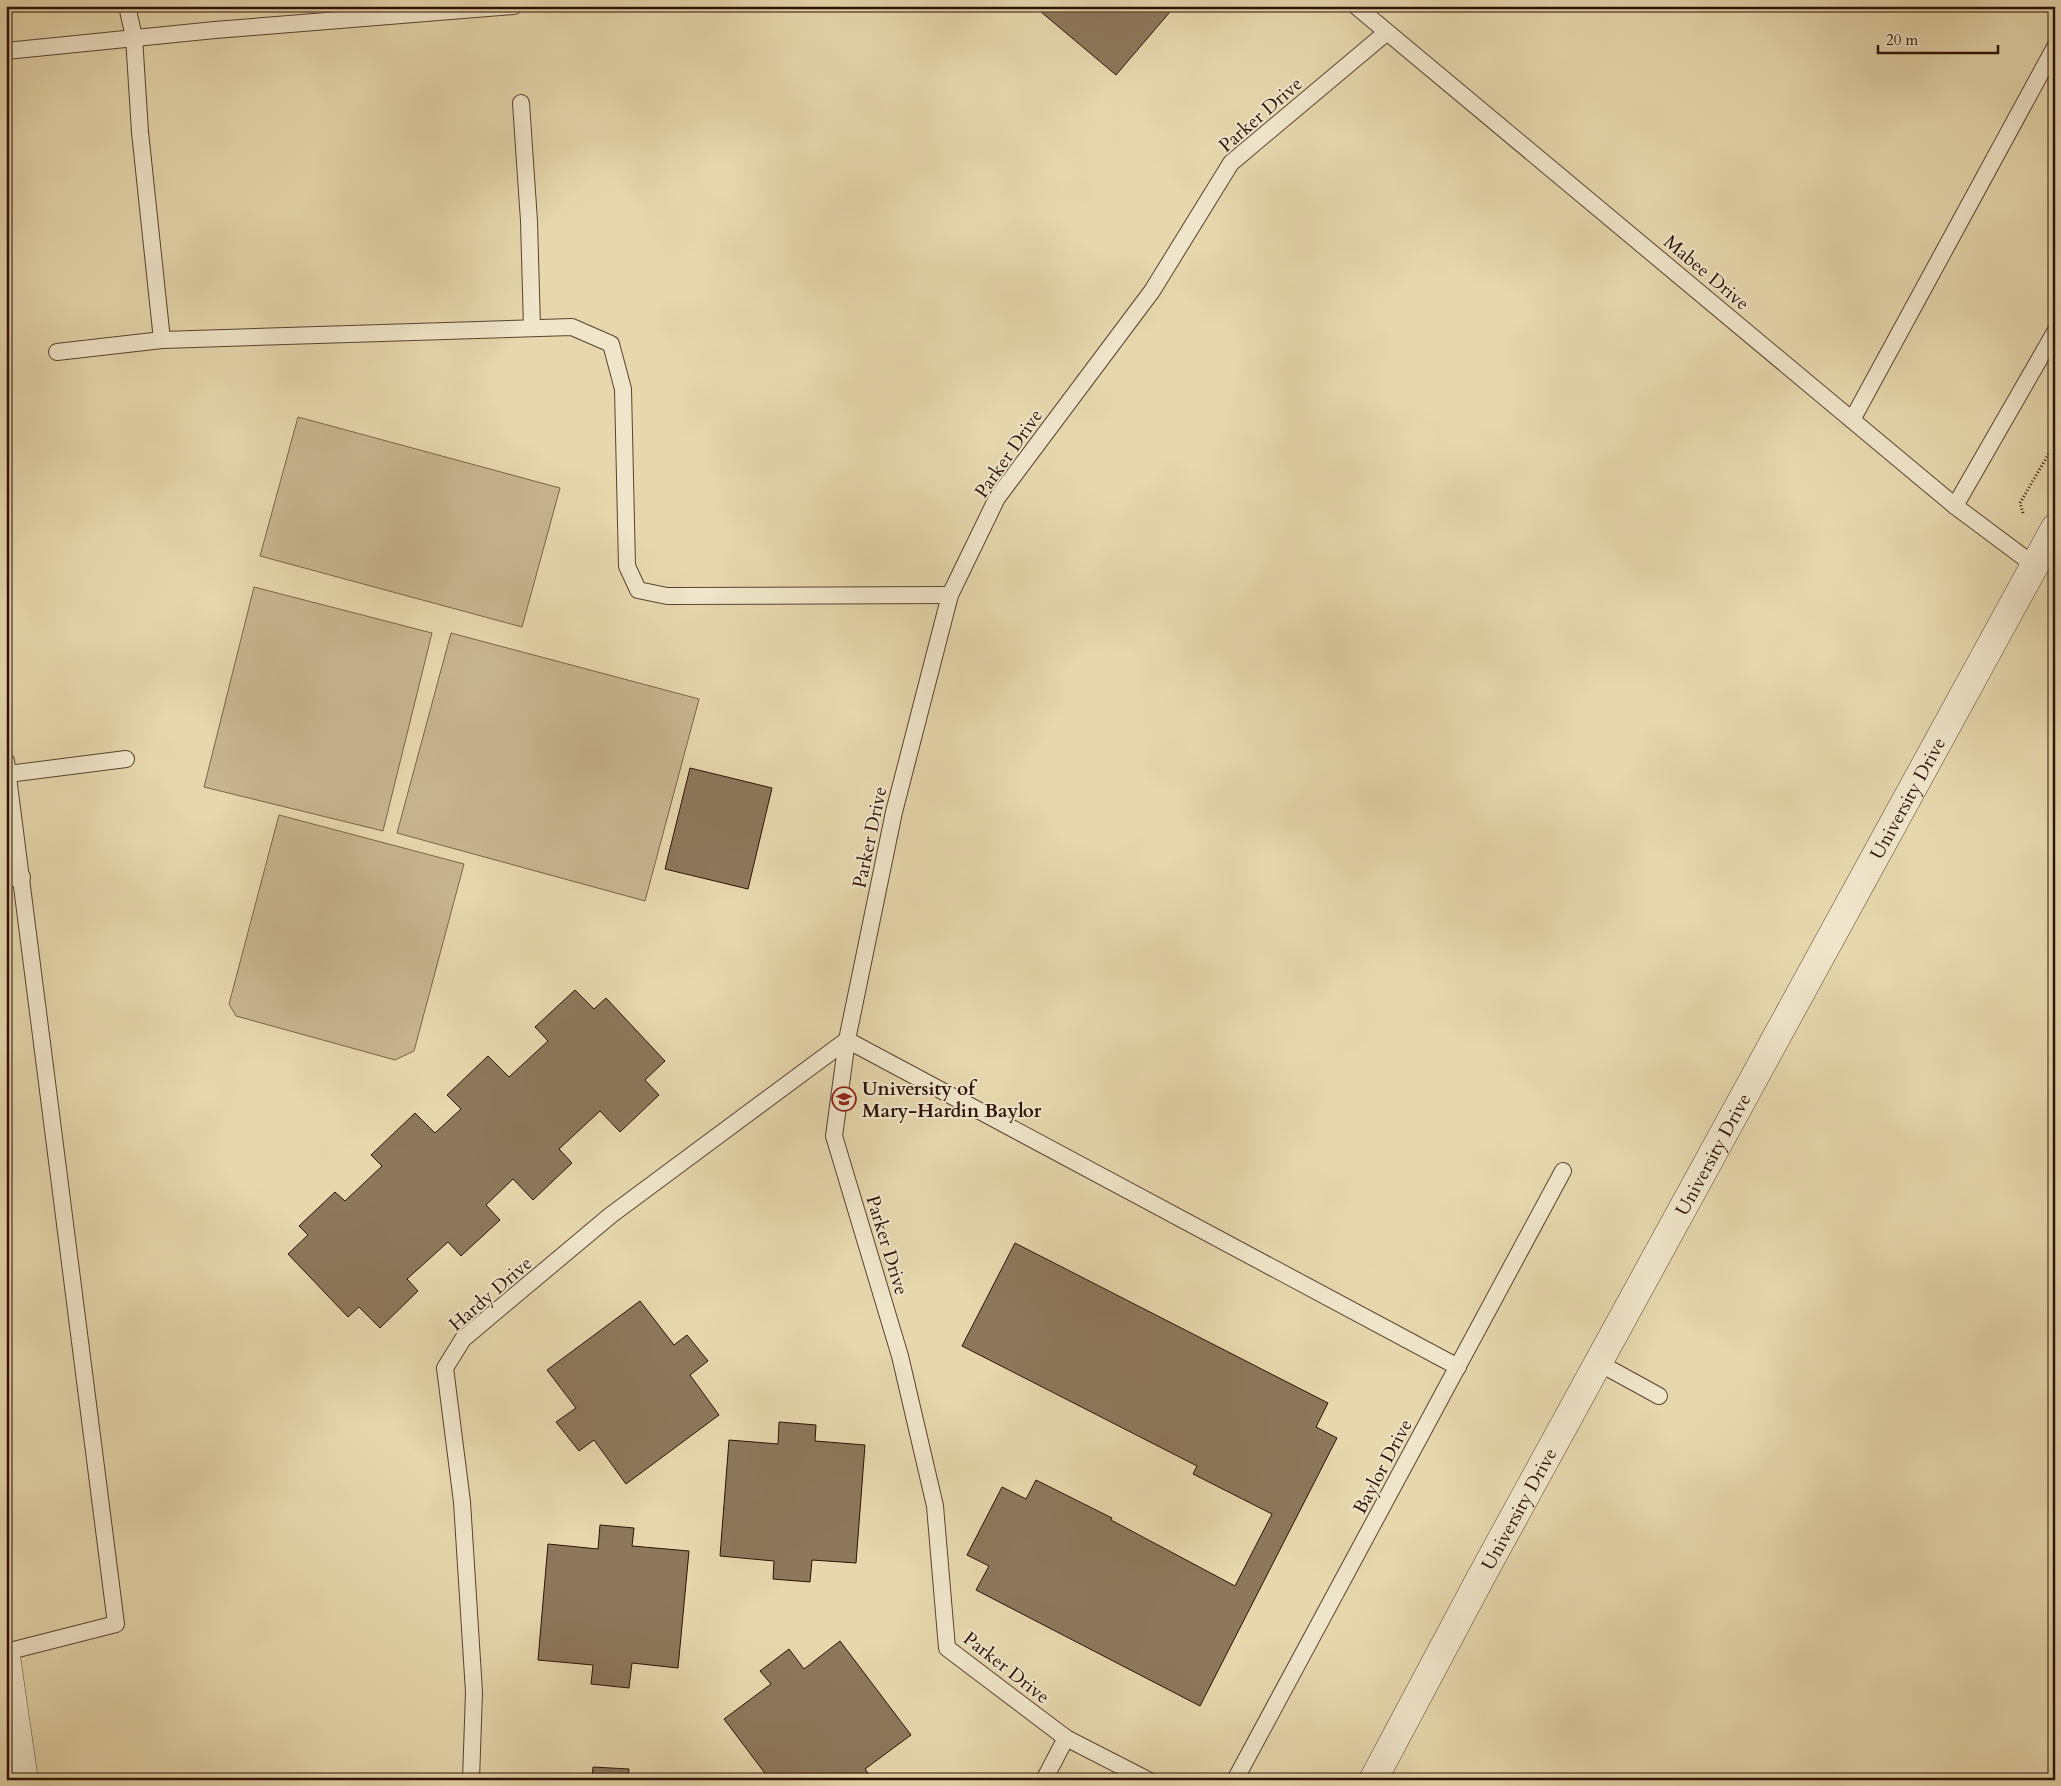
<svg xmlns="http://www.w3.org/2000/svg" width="2061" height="1786" font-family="Cardo,serif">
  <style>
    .green { fill: #c7b590; stroke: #7a634a }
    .building { fill: #8d785c; stroke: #2d1105 }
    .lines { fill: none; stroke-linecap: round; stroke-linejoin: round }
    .service-casing { stroke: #5b422f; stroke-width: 18 }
    .minor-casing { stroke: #5b422f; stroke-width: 29 }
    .path { stroke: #2d1105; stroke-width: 3; stroke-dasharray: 1 2.5; stroke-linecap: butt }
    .service { stroke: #efe5ca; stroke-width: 16 }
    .minor { stroke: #efe5ca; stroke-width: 28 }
    .labels { text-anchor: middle; stroke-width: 4; stroke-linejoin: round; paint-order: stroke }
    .street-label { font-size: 19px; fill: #2d1105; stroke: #efe5ca }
    .poi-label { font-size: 19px; font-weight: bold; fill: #2d1105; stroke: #efe5ca; text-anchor: start }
  </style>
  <rect width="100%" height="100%" fill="#e6d7ad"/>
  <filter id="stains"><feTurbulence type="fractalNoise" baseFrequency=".004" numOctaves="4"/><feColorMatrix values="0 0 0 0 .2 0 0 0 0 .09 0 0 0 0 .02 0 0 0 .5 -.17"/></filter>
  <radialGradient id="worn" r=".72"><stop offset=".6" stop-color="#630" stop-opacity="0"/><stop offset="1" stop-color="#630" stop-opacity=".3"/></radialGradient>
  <g class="green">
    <path d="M298 417 560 488 522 627 260 556Z"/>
    <path d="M254 587 432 633 383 831 204 787Z"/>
    <path d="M451 633 699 699 645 901 397 833Z"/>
    <path d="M279 815 464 864 414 1051 395 1060 236 1016 229 1004Z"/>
  </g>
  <g class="building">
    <path d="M1034 6H1175L1116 75Z"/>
    <path d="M690 768 772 788 748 889 665 869Z"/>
    <path d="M575 990 594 1009 606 998 665 1061 645 1080 659 1095 620 1132 600 1111 559 1149 572 1163 533 1200 513 1179 486 1205 500 1220 461 1256 448 1242 407 1279 418 1291 380 1328 359 1307 348 1317 288 1254 308 1235 299 1226 335 1192 345 1201 382 1166 371 1155 415 1113 435 1133 461 1109 447 1095 488 1056 509 1077 548 1041 535 1027Z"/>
    <path d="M1015 1243 1328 1403 1316 1427 1337 1438 1200 1706 976 1590 989 1566 967 1555 1002 1487 1026 1499 1036 1480 1112 1518 1111 1520 1235 1586 1272 1514 1193 1474 1197 1466 962 1346Z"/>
    <path d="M640 1301 674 1345 687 1335 708 1361 690 1375 719 1415 626 1484 594 1440 579 1451 556 1422 576 1408 547 1370Z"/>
    <path d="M779 1422 816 1425 815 1441 865 1445 856 1563 812 1560 810 1582 773 1579 774 1561 720 1556 729 1440 778 1444Z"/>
    <path d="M600 1525 634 1528 632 1546 689 1551 678 1668 632 1663 629 1688 591 1684 593 1665 538 1660 548 1544 598 1549Z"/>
    <path d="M840 1641 911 1735 865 1769 873 1780H770L724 1719 771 1684 760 1671 789 1649 804 1669Z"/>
    <path d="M593 1767 629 1769 628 1780H592Z"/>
  </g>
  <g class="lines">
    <g class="service-casing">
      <g id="service">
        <path d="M127 6 134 37 140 132 162 340"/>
        <path d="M1356 6 1955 506 2034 565"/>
        <path d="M6 51 215 30 514 6"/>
        <path d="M521 103 529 221 532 328"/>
        <path d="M57 352 162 340 572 327 611 344 623 389 627 566 638 590 667 596 950 595"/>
        <path d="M1852 420 2055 47"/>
        <path d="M1955 506 2055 332"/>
        <path d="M6 761 116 1624 6 1652"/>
        <path d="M8 774 126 759"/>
        <path d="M6 879 22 877"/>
        <path d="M847 1040 1458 1367"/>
        <path d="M1599 1363 1659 1396"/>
        <path d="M471 1780 474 1692 462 1502 445 1368 463 1339 611 1215 847 1040"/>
        <path d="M1044 1780 1066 1738"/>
        <path d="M1148 1780 1066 1738 947 1648 935 1506 900 1356 834 1136 847 1040 894 812 950 595 997 498 1152 291 1231 163 1387 32"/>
        <path d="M1235 1780 1563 1171"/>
      </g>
    </g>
    <g class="minor-casing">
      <g id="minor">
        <path d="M6 1656 24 1780"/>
        <path id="s1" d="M1373 1780 1481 1577 2055 528"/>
      </g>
    </g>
    <path class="path" d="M2023 513 2020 503 2055 443"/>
    <use href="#service" class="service"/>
    <use href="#minor" class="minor"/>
  </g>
  <defs>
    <g id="university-ring" transform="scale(1.25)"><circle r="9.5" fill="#efe5ca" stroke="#8f2418" stroke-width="1.5"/><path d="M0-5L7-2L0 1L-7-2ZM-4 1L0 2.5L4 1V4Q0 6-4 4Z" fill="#8f2418"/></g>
  </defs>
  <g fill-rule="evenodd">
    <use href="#university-ring" x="844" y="1099"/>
  </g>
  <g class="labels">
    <g class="street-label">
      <text transform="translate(1260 114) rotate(-41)" y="7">Parker Drive</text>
      <text transform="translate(1707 272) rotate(40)" y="7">Mabee Drive</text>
      <text transform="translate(1008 453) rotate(-55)" y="7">Parker Drive</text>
      <text dy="7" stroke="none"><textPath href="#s1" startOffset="1118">University Drive</textPath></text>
      <text transform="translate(869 837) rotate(-78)" y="7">Parker Drive</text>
      <text dy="7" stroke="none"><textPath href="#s1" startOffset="712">University Drive</textPath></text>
      <text transform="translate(888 1245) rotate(73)" y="7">Parker Drive</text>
      <text transform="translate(490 1293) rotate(-41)" y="7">Hardy Drive</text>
      <text transform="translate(1382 1466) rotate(-62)" y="7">Baylor Drive</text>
      <text dy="7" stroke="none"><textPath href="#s1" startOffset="308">University Drive</textPath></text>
      <text transform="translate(1007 1667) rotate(38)" y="7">Parker Drive</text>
    </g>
    <g class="poi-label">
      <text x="862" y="1095">University of<tspan x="862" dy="22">Mary-Hardin Baylor</tspan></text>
    </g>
  </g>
  <rect width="2061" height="1786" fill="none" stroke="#e6d7ad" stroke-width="25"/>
  <rect x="8" y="8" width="2046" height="1771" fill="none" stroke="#2d1105" stroke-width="2.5"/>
  <rect x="12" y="12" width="2036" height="1761" fill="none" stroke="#2d1105"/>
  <path d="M1878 45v8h120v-8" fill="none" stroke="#2d1105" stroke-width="2.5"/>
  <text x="1886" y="45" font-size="15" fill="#2d1105" stroke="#efe5ca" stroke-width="4" paint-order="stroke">20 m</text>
  <rect width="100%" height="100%" filter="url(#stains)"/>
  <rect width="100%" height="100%" fill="url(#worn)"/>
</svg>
